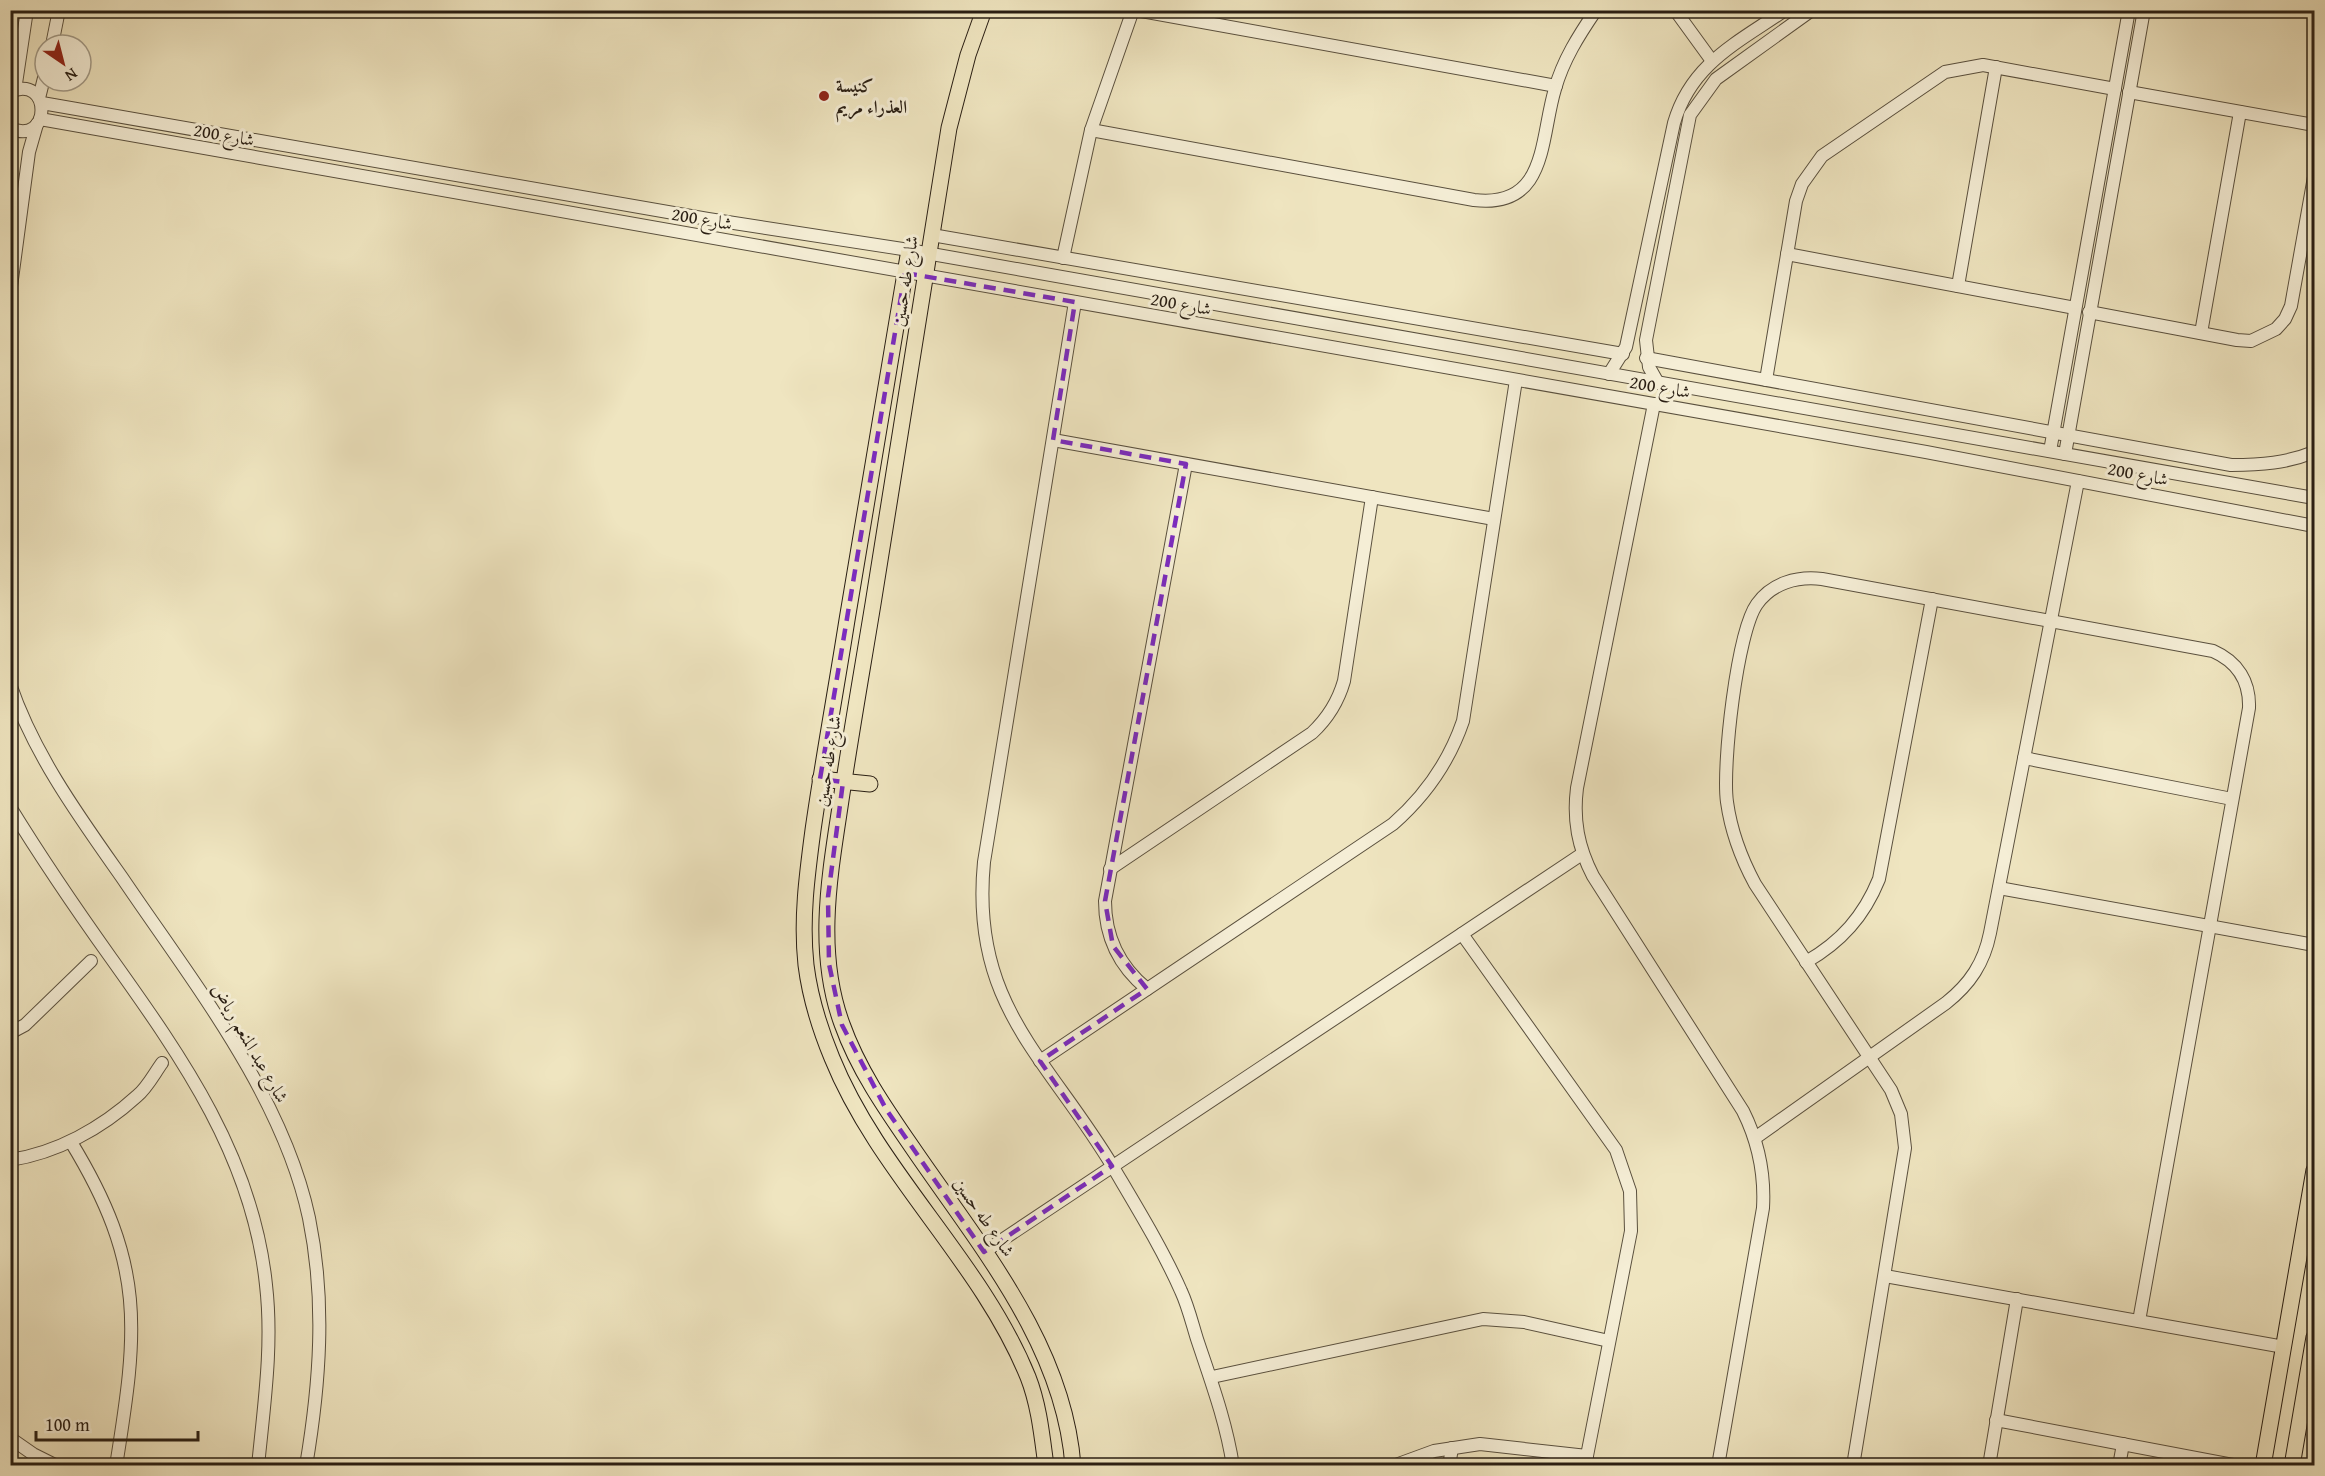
<svg xmlns="http://www.w3.org/2000/svg" width="2325" height="1476" font-family="'Gentium Book Plus',Amiri,serif">
  <style>
    .lines { fill: none; stroke-linecap: round; stroke-linejoin: round }
    .minor-casing { stroke: #5a503e; stroke-width: 14 }
    .major-casing { stroke: #291e13; stroke-width: 17 }
    .minor { stroke: #f5eed6; stroke-width: 12 }
    .major { stroke: #efe5c0; stroke-width: 15 }
    .marked { fill: none; stroke: #7b2cbf; stroke-width: 4.5; stroke-dasharray: 12 8; stroke-linejoin: round }
    .poi-dot { fill: #8f2418; stroke: #f5eed6; stroke-width: 2 }
    .labels { text-anchor: middle; stroke-width: 6; stroke-linejoin: round; paint-order: stroke }
    .poi-label { font-size: 18px; font-weight: bold; fill: #291e13; stroke: #f5eed6; text-anchor: start }
    .street-label { font-size: 18px; fill: #291e13; stroke: #f5eed6 }
  </style>
  <rect width="100%" height="100%" fill="#efe5c0"/>
  <filter id="stains"><feTurbulence type="fractalNoise" baseFrequency=".00333" numOctaves="4"/><feColorMatrix values="0 0 0 0 .2 0 0 0 0 .09 0 0 0 0 .02 0 0 0 .5 -.17"/></filter>
  <radialGradient id="worn" r=".72"><stop offset=".6" stop-color="#630" stop-opacity="0"/><stop offset="1" stop-color="#630" stop-opacity=".3"/></radialGradient>
  <g class="lines">
    <g class="minor-casing">
      <g id="minor">
        <path d="M1136 10 1556 86"/>
        <path d="M1675 10 1712 61"/>
        <path d="M52 45 59 10"/>
        <path d="M15 90 27 10"/>
        <path d="M10 92C52 73 52 147 10 128"/>
        <path d="M2129 92 2314 125"/>
        <path d="M39 98 45 74"/>
        <path d="M42 103 708 219 909 250 2314 498"/>
        <path d="M40 119 1926 452 2314 526"/>
        <path d="M1091 130 1474 200C1548 209 1540 138 1555 89 1563 60 1579 35 1596 10"/>
        <path d="M932 235 1623 354"/>
        <path d="M1787 254 2075 308"/>
        <path d="M1063 258 1091 130 1133 10"/>
        <path d="M1958 286 1996 67"/>
        <path d="M10 294 29 152 37 124"/>
        <path d="M1075 302 984 862C970 1005 1047 1057 1113 1167 1136 1206 1163 1250 1181 1291 1188 1306 1192 1323 1197 1339 1211 1381 1226 1421 1233 1466"/>
        <path d="M2089 312 2237 340 2251 341 2276 329 2285 319 2291 306 2314 177"/>
        <path d="M2201 333 2240 112"/>
        <path d="M1646 358 2231 465C2261 465 2287 463 2314 452"/>
        <path d="M1609 374 1626 347 1674 123C1691 64 1737 43 1785 10"/>
        <path d="M1766 380 1796 201 1802 184 1822 156 1945 72 1983 65 2115 89"/>
        <path d="M1658 383 1649 367 1646 340 1690 115 1716 79 1812 10"/>
        <path d="M1654 404 1577 788C1573 820 1578 847 1593 876L1743 1111C1759 1143 1765 1173 1763 1208L1718 1466"/>
        <path d="M1053 440 1494 519"/>
        <path d="M2050 451 2129 10"/>
        <path d="M2065 454 2144 10"/>
        <path d="M10 684C34 755 80 818 123 879 192 981 283 1095 309 1218 326 1301 320 1383 306 1466"/>
        <path d="M2024 758 2232 799"/>
        <path d="M10 807C42 859 76 909 111 958 183 1059 253 1158 266 1285 273 1345 264 1405 258 1466"/>
        <path d="M1110 869 1312 733C1328 718 1338 702 1344 681L1372 497"/>
        <path d="M1999 888 2314 945"/>
        <path d="M1462 934 1616 1150 1630 1191 1631 1231 1585 1466"/>
        <path d="M1806 962C1841 942 1864 916 1879 879L1932 599"/>
        <path d="M1147 989C1119 966 1105 937 1105 901L1186 464"/>
        <path d="M10 1033 25 1025 91 961"/>
        <path d="M1040 1061 1393 824C1426 795 1449 762 1463 721L1516 380"/>
        <path d="M1755 1138 1946 1003C1970 984 1984 963 1990 933L2078 481"/>
        <path d="M71 1142C146 1265 138 1329 116 1466"/>
        <path d="M10 1160C57 1153 102 1128 137 1096 147 1088 154 1074 162 1063"/>
        <path d="M984 1252 1582 854"/>
        <path d="M1885 1276 2284 1347"/>
        <path d="M1212 1377 1483 1319 1524 1322 1609 1341"/>
        <path d="M1996 1420 2238 1466"/>
        <path d="M10 1438 33 1454 57 1466"/>
        <path d="M1393 1466 1434 1451 1480 1444 1587 1456"/>
        <path d="M1449 1466 1452 1448"/>
        <path d="M1853 1466 1905 1148 1901 1114 1891 1090 1755 884C1741 858 1731 831 1727 802 1722 766 1737 632 1757 604 1772 583 1797 576 1822 579L2213 651C2238 662 2250 682 2249 708L2139 1321"/>
        <path d="M1989 1466 2017 1299"/>
        <path d="M2119 1466 2123 1444"/>
      </g>
    </g>
    <g class="major-casing">
      <g id="major">
        <path d="M984 10 968 55 949 128C923 286 899 445 873 604 862 671 850 739 840 807 829 879 816 953 842 1024 858 1069 885 1108 912 1147 978 1244 1064 1344 1073 1466"/>
        <path d="M909 250C888 373 868 496 847 620 836 690 823 760 813 830 807 875 801 920 806 965 810 997 820 1029 832 1058 879 1174 981 1261 1028 1377 1039 1405 1042 1436 1046 1466"/>
        <path d="M820 779 870 784"/>
        <path d="M2263 1466 2314 1170"/>
        <path d="M2292 1466 2314 1337"/>
      </g>
    </g>
    <use href="#minor" class="minor"/>
    <use href="#major" class="major"/>
  </g>
  <path class="marked" d="M905 273 1075 302 1053 440 1186 464 1105 901 1113 946 1147 989 1040 1061 1112 1166 984 1252 886 1109 842 1025 829 964 828 897 843 782 820 779Z"/>
  <circle class="poi-dot" cx="824" cy="96" r="6"/>
  <g class="labels">
    <g class="poi-label">
      <text x="836" y="92">كنيسة<tspan x="836" dy="21">العذراء مريم</tspan></text>
    </g>
    <g class="street-label">
      <text transform="translate(224 135) rotate(10)" y="6">شارع 200</text>
      <text transform="translate(702 219) rotate(10)" y="6">شارع 200</text>
      <text transform="translate(905 281) rotate(-81)" y="6">شارع طه حسين</text>
      <text transform="translate(1181 304) rotate(10)" y="6">شارع 200</text>
      <text transform="translate(1660 387) rotate(10)" y="6">شارع 200</text>
      <text transform="translate(2138 474) rotate(11)" y="6">شارع 200</text>
      <text transform="translate(828 761) rotate(-81)" y="6">شارع طه حسين</text>
      <text transform="translate(250 1043) rotate(60)" y="6">شارع عبد المنعم رياض</text>
      <text transform="translate(984 1217) rotate(55)" y="6">شارع طه حسين</text>
    </g>
  </g>
  <rect width="2325" height="1476" fill="none" stroke="#efe5c0" stroke-width="36"/>
  <rect x="12" y="12" width="2301" height="1452" fill="none" stroke="#291e13" stroke-width="3"/>
  <rect x="18" y="18" width="2289" height="1440" fill="none" stroke="#291e13" stroke-width="1.5"/>
  <g transform="translate(63 63) rotate(145)"><circle r="28" fill="#f5eed6" stroke="#a39b88" stroke-width="1.5"/>
  <path d="M0-4.5L10 22L0 15L-10 22Z" fill="#8f2418"/>
  <text y="-9" font-size="16" font-weight="bold" text-anchor="middle" fill="#291e13">N</text>
  </g>
  <path d="M36 1431v9h162v-9" fill="none" stroke="#291e13" stroke-width="3"/>
  <text x="45" y="1431" font-size="18" fill="#291e13" stroke="#f5eed6" stroke-width="4.5" paint-order="stroke">100 m</text>
  <rect width="100%" height="100%" filter="url(#stains)"/>
  <rect width="100%" height="100%" fill="url(#worn)"/>
</svg>
